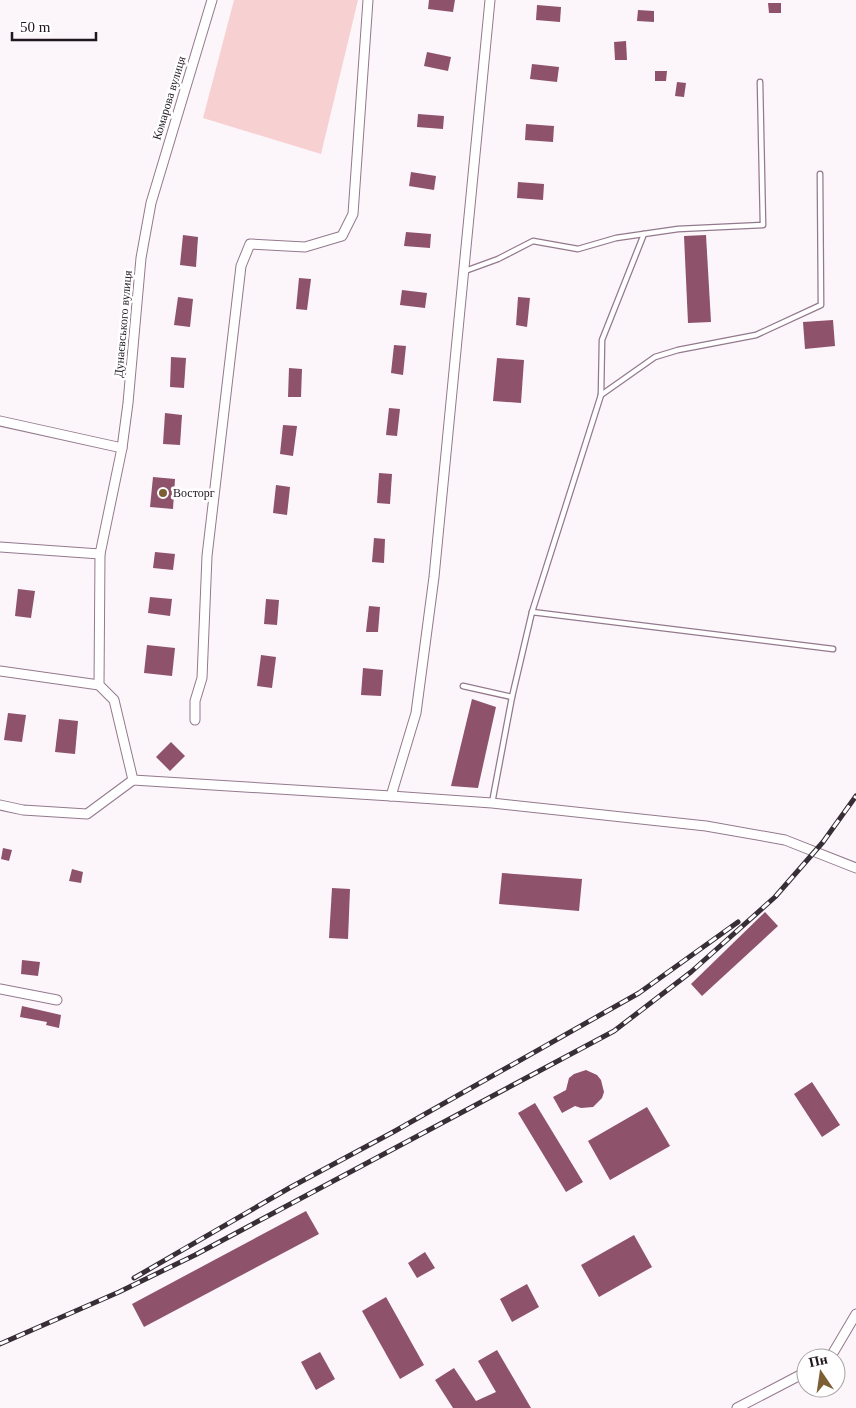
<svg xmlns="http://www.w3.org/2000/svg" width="856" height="1408" font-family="Georgia,serif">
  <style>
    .pitch { fill: #f7d0d2 }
    .building { fill: #8e526a }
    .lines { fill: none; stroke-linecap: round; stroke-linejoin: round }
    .lane-casing { stroke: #93798d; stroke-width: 7 }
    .street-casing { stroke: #93798d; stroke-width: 11 }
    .lane { stroke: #fff; stroke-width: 4.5 }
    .street { stroke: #fff; stroke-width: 9 }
    .rail-casing { stroke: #382f36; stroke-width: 5 }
    .rail { stroke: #fff; stroke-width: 3; stroke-dasharray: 9; stroke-linecap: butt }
    .poi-dot { fill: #7c5f33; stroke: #fff; stroke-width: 2 }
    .labels { text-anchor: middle; stroke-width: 5; stroke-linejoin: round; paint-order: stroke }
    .street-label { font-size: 12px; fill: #20161e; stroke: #fff }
    .poi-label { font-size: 12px; fill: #20161e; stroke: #fff; text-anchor: start }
  </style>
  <rect width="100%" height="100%" fill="#fcf6fa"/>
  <path class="pitch" d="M234 0H358L321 154 203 118Z"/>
  <g class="building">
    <path d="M429 0H455L453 12 428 9Z"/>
    <path d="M768 3H781V13H769Z"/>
    <path d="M537 5 561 7 560 22 536 20Z"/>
    <path d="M638 10 654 11V22L637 21Z"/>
    <path d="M626 41 627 60H615L614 42Z"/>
    <path d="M427 52 451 57 448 71 424 66Z"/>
    <path d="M532 64 559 67 557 82 530 79Z"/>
    <path d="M655 71H667L666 81H655Z"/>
    <path d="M677 82 686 83 684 97 675 96Z"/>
    <path d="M418 114 444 116 443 129 417 127Z"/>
    <path d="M526 124 554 126 553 142 525 140Z"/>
    <path d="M411 172 436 176 434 190 409 186Z"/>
    <path d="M518 182 544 184 543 200 517 198Z"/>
    <path d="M406 232 431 234 430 248 404 246Z"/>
    <path d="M183 235 198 237 196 267 180 265Z"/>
    <path d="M706 235 711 322 688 323 684 236Z"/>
    <path d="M299 278 311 279 307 310 296 309Z"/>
    <path d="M402 290 427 293 425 308 400 305Z"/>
    <path d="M178 297 193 299 190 327 174 325Z"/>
    <path d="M518 297 530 298 527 327 516 325Z"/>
    <path d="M833 320 835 346 805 349 803 322Z"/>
    <path d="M394 345 406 346 403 375 391 373Z"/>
    <path d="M171 357 186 358 184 388 170 387Z"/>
    <path d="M497 358 524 360 521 403 493 401Z"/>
    <path d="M289 368 302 369 301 397H288Z"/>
    <path d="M389 408 400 409 397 436 386 435Z"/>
    <path d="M165 413 182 415 180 445 163 444Z"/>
    <path d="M283 425 297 426 293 456 280 454Z"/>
    <path d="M379 473 392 474 390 504 377 503Z"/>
    <path d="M153 477 175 479 173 509 150 507Z"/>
    <path d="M276 485 290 487 287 515 273 513Z"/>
    <path d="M374 538 385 539 384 563 372 562Z"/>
    <path d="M155 552 175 554 173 570 153 568Z"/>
    <path d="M18 589 35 591 31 618 15 616Z"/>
    <path d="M150 597 172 599 170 616 148 613Z"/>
    <path d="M266 599 279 600 277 625 264 624Z"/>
    <path d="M369 606 380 607 378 632H366Z"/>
    <path d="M147 645 175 648 172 676 144 673Z"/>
    <path d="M261 655 276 657 272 688 257 686Z"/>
    <path d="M363 668 383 670 381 696 361 695Z"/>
    <path d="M472 699 496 707 478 788 451 786Z"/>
    <path d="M8 713 26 715 22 742 4 740Z"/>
    <path d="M59 719 78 721 75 754 55 752Z"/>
    <path d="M171 742 185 756 170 771 156 757Z"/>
    <path d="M3 848 12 850 9 861 1 859Z"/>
    <path d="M72 869 83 872 81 883 69 881Z"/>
    <path d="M502 873 582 879 579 911 499 904Z"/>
    <path d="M332 888 350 889 348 939 329 938Z"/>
    <path d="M765 912 778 926 702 996 691 984Z"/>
    <path d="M22 960 40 962 38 976 21 974Z"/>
    <path d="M22 1006 61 1015 59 1028 46 1025 47 1022 20 1017Z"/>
    <path d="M586 1070 597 1075 601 1080 604 1092 602 1098 593 1107 581 1108 575 1106 562 1113 553 1097 566 1090 569 1078 574 1074Z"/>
    <path d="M812 1082 840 1125 822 1137 794 1094Z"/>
    <path d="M535 1103 583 1182 566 1192 518 1113Z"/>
    <path d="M647 1107 670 1146 610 1180 588 1141Z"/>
    <path d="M306 1211 319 1234 144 1327 132 1304Z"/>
    <path d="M634 1235 652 1267 599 1297 581 1265Z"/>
    <path d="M425 1252 435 1268 417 1278 408 1263Z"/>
    <path d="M527 1284 539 1307 512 1322 500 1299Z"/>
    <path d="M386 1297 424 1365 400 1379 362 1311Z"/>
    <path d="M497 1350 531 1408H453L435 1380 454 1368 476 1401 496 1392 478 1361Z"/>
    <path d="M320 1352 335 1379 316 1390 301 1362Z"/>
  </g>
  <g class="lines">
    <g class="lane-casing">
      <g id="lane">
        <path d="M465 271 498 259 533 241 578 249 616 238 678 229 763 225 760 82"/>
        <path d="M601 395 655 357 678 350 756 335 821 305 820 174"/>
        <path d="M532 612 833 649"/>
        <path d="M463 686 512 697 492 803"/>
        <path d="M512 697 532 612 601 395 602 340 644 234"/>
      </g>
    </g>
    <g class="street-casing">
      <g id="street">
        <path d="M0 421 122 448"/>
        <path d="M0 547 100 554"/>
        <path d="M0 671 99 685"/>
        <path d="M195 720V701L202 678 207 556 241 266 250 244 305 247 342 236 353 214 368 0"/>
        <path d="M133 780 114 700 99 685 100 554 122 448 128 403 141 258 151 203 212 0"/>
        <path d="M391 796 416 713 434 577 490 0"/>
        <path d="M0 805 23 810 87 814 133 780 391 796 492 803 706 826 785 840 856 868"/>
        <path d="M0 989 57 1000"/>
        <path d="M830 1358 856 1314"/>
        <path d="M737 1408 806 1372"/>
      </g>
    </g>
    <use href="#lane" class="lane"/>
    <use href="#street" class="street"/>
    <g class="rail-casing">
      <g id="rail">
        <path d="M134 1278 291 1187 395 1131 639 993 738 922"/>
        <path d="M0 1344 119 1292 195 1255 614 1031 691 972 775 897 823 842 856 796"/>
      </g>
    </g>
    <use href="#rail" class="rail"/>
  </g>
  <circle class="poi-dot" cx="163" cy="493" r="5"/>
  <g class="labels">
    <g class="street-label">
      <text transform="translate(169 98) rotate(-73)" y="4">Комарова вулиця</text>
      <text transform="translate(123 324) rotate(-85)" y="4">Дунаєвського вулиця</text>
    </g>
    <g class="poi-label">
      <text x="173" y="497">Восторг</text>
    </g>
  </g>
  <g transform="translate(821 1373) rotate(347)"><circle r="24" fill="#ffffff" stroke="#a6a2a5"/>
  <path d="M0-4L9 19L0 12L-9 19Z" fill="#7c5f33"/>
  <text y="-8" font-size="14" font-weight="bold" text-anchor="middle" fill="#20161e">Пн</text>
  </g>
  <path d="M12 32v8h84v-8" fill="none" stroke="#20161e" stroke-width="2.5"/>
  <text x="20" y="32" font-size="15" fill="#20161e" stroke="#ffffff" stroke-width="4" paint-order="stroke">50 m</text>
</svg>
